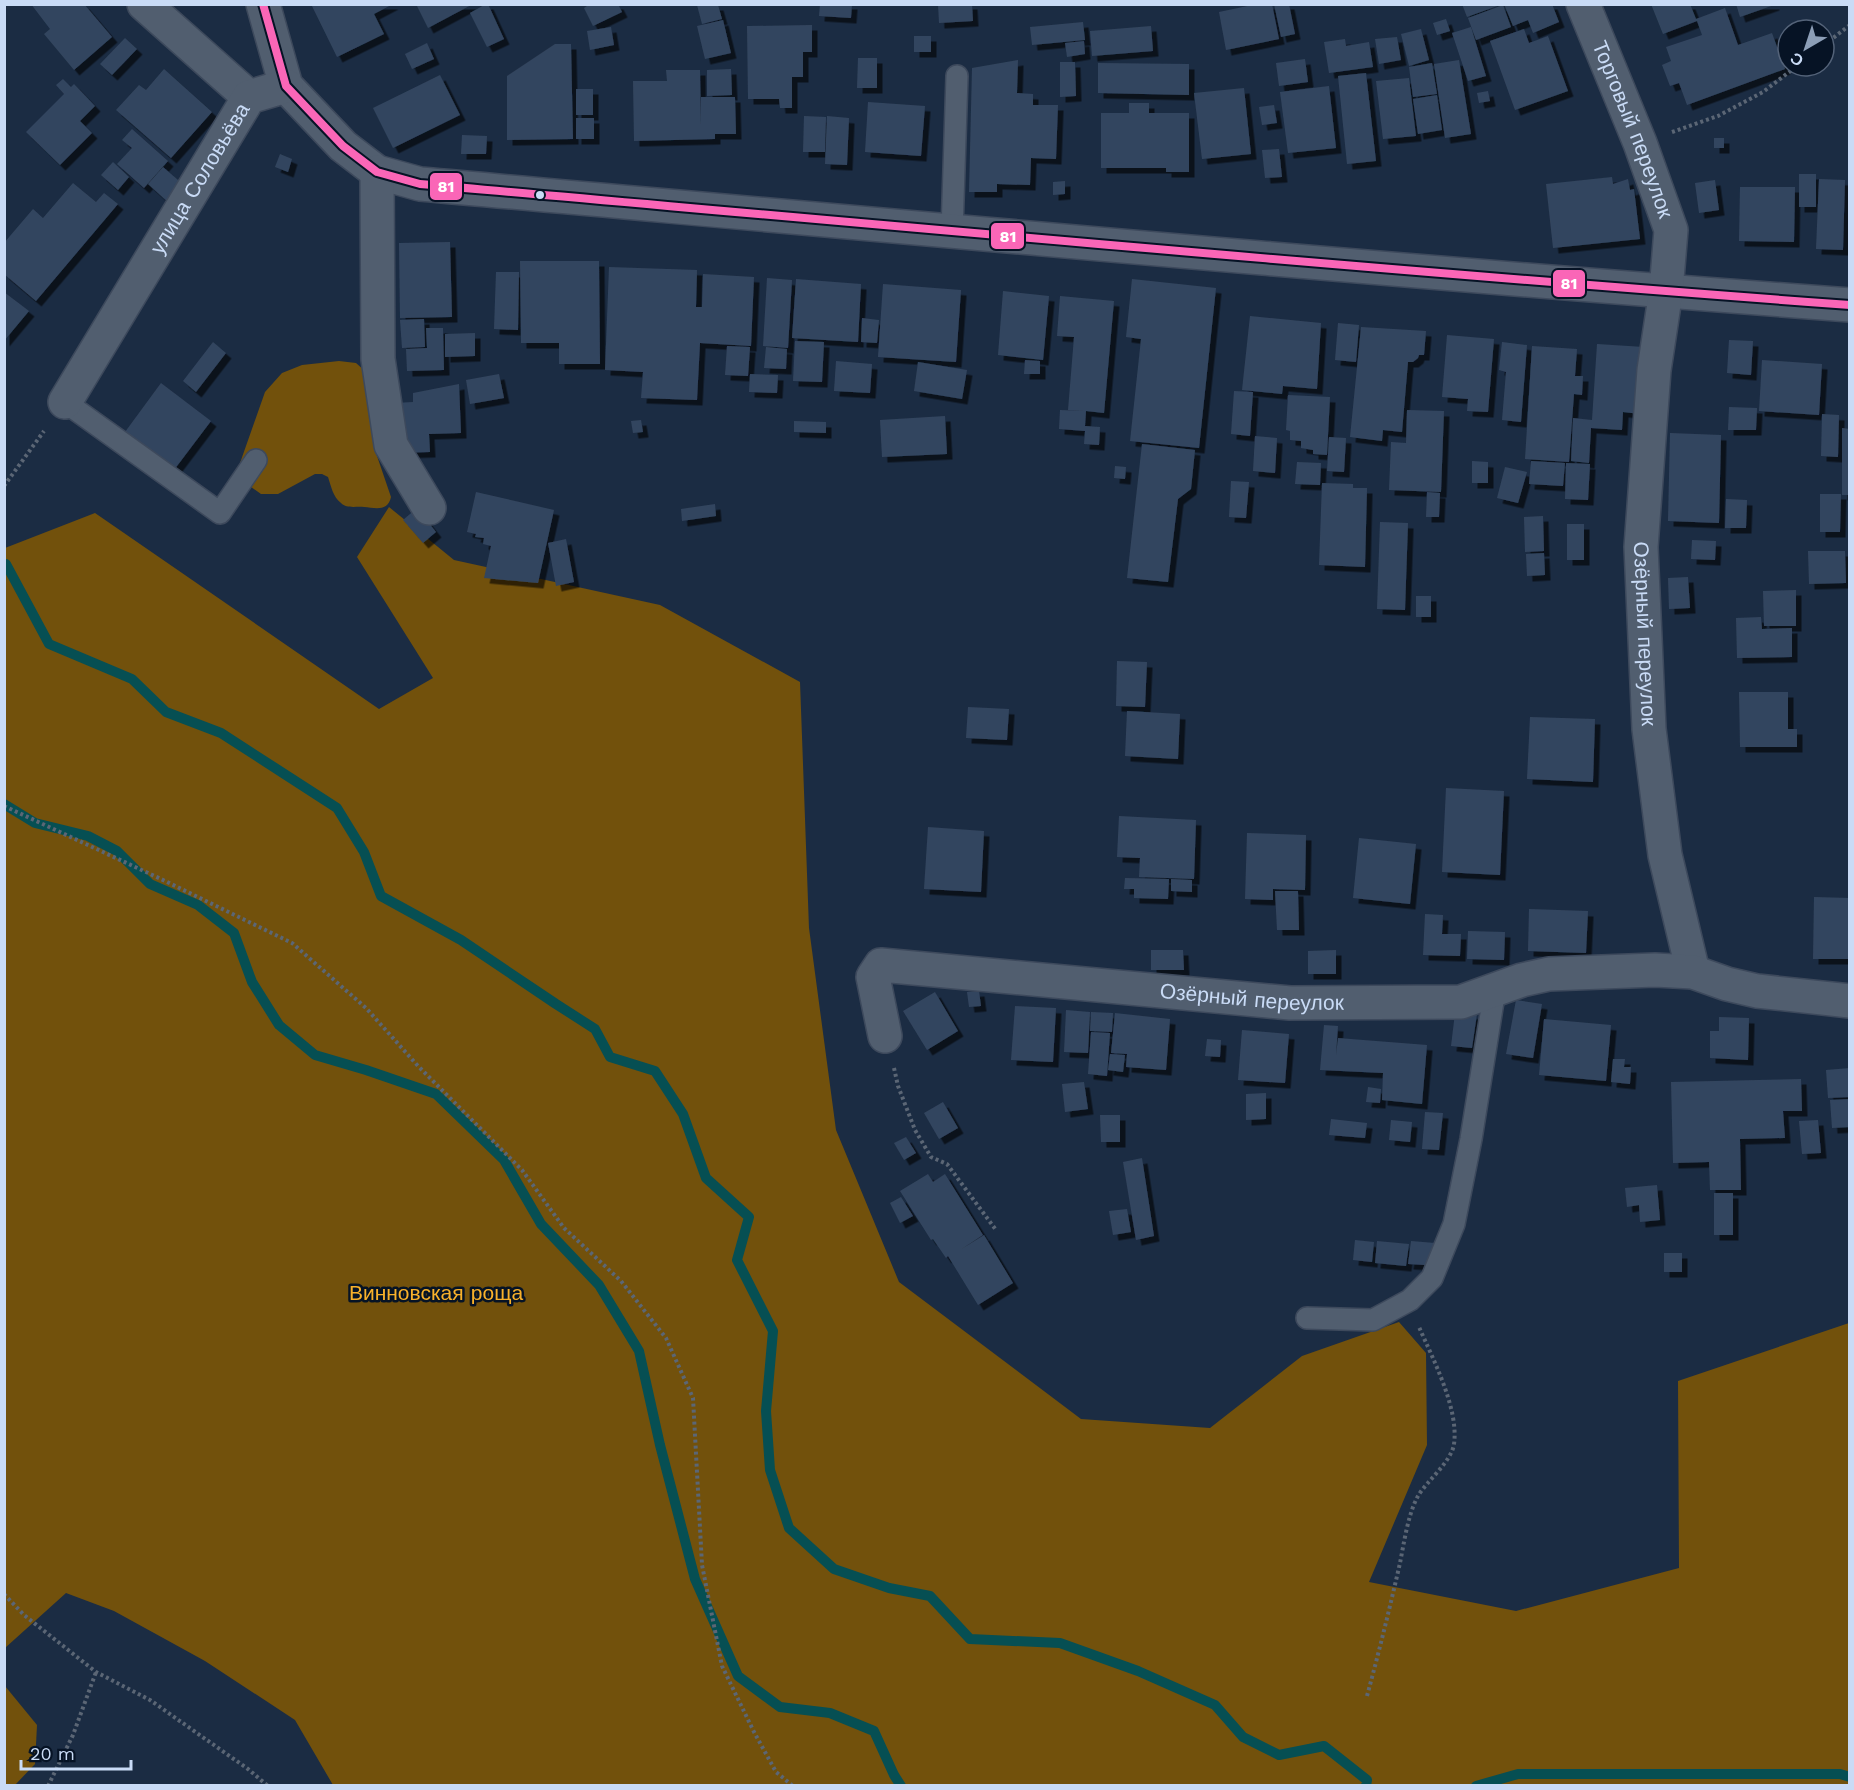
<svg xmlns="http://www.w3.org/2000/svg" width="1854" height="1790" font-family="'Work Sans',sans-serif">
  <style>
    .forest { fill: #72510c }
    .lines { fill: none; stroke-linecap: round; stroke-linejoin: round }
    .stream { stroke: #064f53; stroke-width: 10 }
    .building { fill: #33455e; filter: url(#shadow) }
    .lane-casing { stroke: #3d495c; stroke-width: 24 }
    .street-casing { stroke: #3d495c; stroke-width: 36 }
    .path { stroke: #5b6675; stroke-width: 4; stroke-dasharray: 3 3; stroke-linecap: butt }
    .lane { stroke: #515e6f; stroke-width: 21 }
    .street { stroke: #515e6f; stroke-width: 33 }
    .bus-1-casing { stroke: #061325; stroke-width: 12 }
    .bus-1 { stroke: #fa66b7; stroke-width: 8 }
    .bus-dot { fill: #c9dbf6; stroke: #061325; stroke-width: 2 }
    .labels { text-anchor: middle; stroke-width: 5; stroke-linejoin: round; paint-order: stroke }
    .street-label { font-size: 21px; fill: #c9dbf6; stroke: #061325 }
    .park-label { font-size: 21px; fill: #f8b12b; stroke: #061325 }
    .line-badge { stroke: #061325; stroke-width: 2 }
    .badge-label { font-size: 16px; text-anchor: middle; font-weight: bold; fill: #fff }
  </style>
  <defs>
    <filter id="shadow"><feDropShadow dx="5.5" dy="5.5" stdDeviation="0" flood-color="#0009"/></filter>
  </defs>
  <rect width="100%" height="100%" fill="#1b2c43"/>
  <g class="forest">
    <path d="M339 361 356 363 365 371 376 453 391 497C388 512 375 508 364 507 356 506 347 509 341 503 333 497 331 486 328 477L322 474H315L278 494H261L244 482 240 463 265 392 282 373 302 365Z"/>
    <path d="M389 507 454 560 660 605 800 682 809 928 836 1130 899 1282 1081 1419 1210 1428 1302 1356 1399 1322 1426 1353 1427 1445 1369 1582 1516 1611 1679 1568 1678 1381 1849 1323V1785H333L295 1720 205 1661 114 1611 66 1593 5 1648V548L95 513 379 709 433 678 357 557Z"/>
    <path d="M5 1686 37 1725 35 1764 15 1785H5Z"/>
  </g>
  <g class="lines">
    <g class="stream">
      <path d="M6 564 49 644 132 679 166 712 221 733 337 808 364 852 381 896 461 940 556 1004 595 1029 610 1057 655 1071 683 1114 706 1178 749 1217 737 1260 773 1331 766 1411 770 1470 789 1528 834 1569 889 1588 930 1596 970 1639 1060 1643 1138 1671 1215 1705 1243 1737 1279 1755 1324 1746 1367 1780 1366 1786"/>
      <path d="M4 804 35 823 88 836 117 851 150 884 198 905 234 933 252 982 279 1025 315 1055 366 1070 436 1094 504 1160 541 1224 599 1285 639 1351 660 1445 695 1579 738 1676 780 1707 830 1713 874 1731 894 1775 901 1786"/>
      <path d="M1476 1786 1518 1774H1840L1850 1777"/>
    </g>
  </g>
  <g class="building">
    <path d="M31 4H84L112 37 74 70 44 34 50 29Z"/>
    <path d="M311 4H393L374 14 384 34 337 57Z"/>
    <path d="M416 4H473L428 28Z"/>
    <path d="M486 4H488L504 39 487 47 470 13Z"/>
    <path d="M590 4H618L622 12 593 26 584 8Z"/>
    <path d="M820 4H852L851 18 819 16Z"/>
    <path d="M938 4H972L973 21 939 23Z"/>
    <path d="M1257 4H1272L1279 39 1226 50 1219 12Z"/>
    <path d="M1274 4H1289L1295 34 1281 37Z"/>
    <path d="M1462 4H1500V5L1467 17Z"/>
    <path d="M1504 4H1552L1559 22 1533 33 1528 20 1513 26Z"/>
    <path d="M1651 4H1690L1696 19 1725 8 1738 45 1772 33 1785 69 1687 105 1679 83 1670 86 1662 65 1671 61 1666 47 1702 35 1697 21 1663 34Z"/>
    <path d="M1736 4H1774V5L1740 17Z"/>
    <path d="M697 5H718L722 19 702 24Z"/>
    <path d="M1503 5 1511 27 1476 40 1468 18Z"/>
    <path d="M1446 19 1450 31 1437 35 1433 23Z"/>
    <path d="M723 20 731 53 705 59 697 26Z"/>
    <path d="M1083 22 1085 40 1032 45 1030 27Z"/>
    <path d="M812 25V52H803V77H792V108H780L779 99H748L747 26Z"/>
    <path d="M1151 26 1153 51 1092 56 1090 31Z"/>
    <path d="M611 27 614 45 590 50 587 31Z"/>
    <path d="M1471 27 1486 76 1468 81 1452 33Z"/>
    <path d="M1421 29 1429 60 1409 66 1401 34Z"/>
    <path d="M1524 29 1529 43 1548 36 1568 91 1515 110 1490 41Z"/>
    <rect x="914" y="36" width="17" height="16"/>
    <path d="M1397 37 1401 60 1379 64 1375 39Z"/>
    <path d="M125 38 137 49 112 75 100 64Z"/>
    <path d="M1345 39 1346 46 1369 42 1373 67 1329 73 1324 42Z"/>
    <path d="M1084 41 1085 54 1067 57 1065 43Z"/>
    <path d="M427 43 434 59 412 69 405 54Z"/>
    <path d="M555 44H571L573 139 507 140V76Z"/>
    <path d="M858 58H877V88H857Z"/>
    <path d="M1305 59 1308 82 1279 86 1276 63Z"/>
    <path d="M1018 60 1017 93 1033 94V105H1058L1056 159 1031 158 1030 185 997 184V192H969L972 68Z"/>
    <path d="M1459 60 1471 134 1445 138 1434 64Z"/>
    <path d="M1060 62H1075L1076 96 1060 97Z"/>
    <path d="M1098 63 1189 64V95L1098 93Z"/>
    <path d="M1432 63 1437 94 1413 97 1409 67Z"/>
    <path d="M164 69 212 112 171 158 116 110 139 85 146 90Z"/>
    <path d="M731 69 732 95 707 96V70Z"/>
    <path d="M666 70H700L701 126V97H735L736 134H715V139L634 141 633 81H667Z"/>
    <path d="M1366 73 1376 161 1347 164 1338 76Z"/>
    <path d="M440 75 460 115 393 148 373 108Z"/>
    <path d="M1409 78 1416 136 1383 139 1376 81Z"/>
    <path d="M63 79 71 87 74 84 95 106 80 121 92 133 60 165 26 132 64 94 56 85Z"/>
    <path d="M1329 86 1336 148 1288 153 1280 92Z"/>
    <path d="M1244 88 1251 154 1202 159 1194 93Z"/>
    <rect x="576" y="89" width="17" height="26"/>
    <path d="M1488 91 1490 101 1479 103 1477 93Z"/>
    <path d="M1437 95 1442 130 1418 134 1413 99Z"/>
    <path d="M868 102 925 106 921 156 865 152Z"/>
    <path d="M1129 103H1149V113H1189V172H1166V168H1101V113H1129Z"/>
    <path d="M1274 105 1277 123 1262 125 1259 107Z"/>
    <path d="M804 116 826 117 825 152H803Z"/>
    <path d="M827 116 849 118 847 165 825 164Z"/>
    <rect x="576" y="118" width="18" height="21"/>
    <path d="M132 129 168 161 144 188 117 164 132 148 122 140Z"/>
    <path d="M462 135 487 136 486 154H461Z"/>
    <rect x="1714" y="138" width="10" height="10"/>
    <path d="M1279 149 1282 177 1265 178 1262 150Z"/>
    <path d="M280 154 292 159 288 172 275 167Z"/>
    <path d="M113 162 129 177 118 190 101 175Z"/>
    <path d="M163 167 185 186 170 204 148 184Z"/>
    <rect x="1799" y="174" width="17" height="33"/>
    <path d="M1612 177 1613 184 1628 179 1630 190 1634 189 1640 239 1553 248 1546 184Z"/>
    <path d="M1819 179 1845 180 1843 250 1816 249Z"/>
    <path d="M1715 180 1719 210 1699 213 1695 183Z"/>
    <path d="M1065 181V194L1053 195V182Z"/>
    <path d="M73 183 96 202 104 193 118 204 36 301 4 274V243L33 209 43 218Z"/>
    <path d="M1740 187H1795L1794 242 1739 241Z"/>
    <path d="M450 242 452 317 400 318 399 243Z"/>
    <path d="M520 261H599L600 364H559V343H521Z"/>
    <path d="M609 267 697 270 696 307H702L703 274 754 277 751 346 700 343 697 400 641 398 643 372 605 370Z"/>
    <path d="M496 272H519L518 330 494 329Z"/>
    <path d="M767 278 792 280 788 348 763 346Z"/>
    <path d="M796 279 861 284 858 342 792 338Z"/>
    <path d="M1132 279 1216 288 1199 448 1130 441 1141 339 1126 337Z"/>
    <path d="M883 284 961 290 956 362 878 357Z"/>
    <path d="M1003 291 1049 296 1043 360 998 355Z"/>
    <path d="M4 292 29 311 4 341Z"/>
    <path d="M1060 296 1114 301 1104 413 1086 411 1085 426 1100 427 1099 445 1084 444 1085 431 1059 429 1060 410 1084 411 1068 410 1074 337 1057 336Z"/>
    <path d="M1250 316 1321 323 1317 389 1283 386 1282 394 1242 390Z"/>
    <path d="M862 318 879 320 877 343 861 342Z"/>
    <path d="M424 319 425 347 402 348 400 320Z"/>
    <path d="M1338 323 1359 325 1356 362 1335 360Z"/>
    <path d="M1361 327 1426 331 1424 355H1419L1418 358 1413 362H1408L1402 432 1383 430 1382 441 1350 437Z"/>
    <path d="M426 328H443L444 370 407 371 406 349 427 348Z"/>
    <path d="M475 333V356L445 357V334Z"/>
    <path d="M1447 335 1494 339 1488 412 1467 411 1468 399 1442 397Z"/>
    <path d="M1729 340 1753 341 1751 375 1727 373Z"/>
    <path d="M795 341 824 342 822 382 793 381Z"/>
    <path d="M213 342 226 353 196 392 183 381Z"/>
    <path d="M1502 342 1527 345 1521 422 1502 420 1506 372 1499 370Z"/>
    <path d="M1597 344 1644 347 1640 414 1623 412 1622 430 1591 428 1589 463 1571 461 1573 418 1592 420Z"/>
    <path d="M727 346 750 347 748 376 725 375Z"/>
    <path d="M1532 346 1577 349 1575 376H1583L1582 395 1574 394 1569 462 1525 459Z"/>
    <path d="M766 347 787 349 786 369 764 368Z"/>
    <path d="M1025 360 1040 361V374H1024Z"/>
    <path d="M1762 360 1822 364 1819 415 1759 411Z"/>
    <path d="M836 361 872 364 870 393 834 391Z"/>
    <path d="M918 362 967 370 962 399 914 391Z"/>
    <path d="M499 374 504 398 470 404 466 380Z"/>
    <path d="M750 374 778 375 777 393 749 392Z"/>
    <path d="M161 383 211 421 174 470 125 432Z"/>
    <path d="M459 384 461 433 429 434 430 452 399 453 395 403 413 402V393Z"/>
    <path d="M1234 391 1253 392 1250 436 1231 434Z"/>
    <path d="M1288 395 1330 397 1327 455 1313 454V450L1301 448V441L1290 440V431L1286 430Z"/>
    <path d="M1729 407 1757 408 1756 430H1728Z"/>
    <path d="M1407 410 1444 411 1441 492 1389 490 1391 442 1406 443Z"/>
    <path d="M1822 414 1839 415 1838 457 1821 456Z"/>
    <path d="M945 416 947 454 882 457 880 420Z"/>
    <path d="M641 420 643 432 633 433 631 421Z"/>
    <path d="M794 421 826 422V433L794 432Z"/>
    <path d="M1842 428 1850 429V495H1842Z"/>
    <path d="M1670 433 1721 435 1719 523 1668 521Z"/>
    <path d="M1255 436 1277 438 1275 473 1253 471Z"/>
    <path d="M1329 437 1346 438 1344 472 1327 471Z"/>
    <path d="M1142 444 1195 450 1191 489 1178 499 1168 582 1127 578Z"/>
    <path d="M1472 461 1488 462V483H1472Z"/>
    <path d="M1531 461 1565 463 1563 486 1529 484Z"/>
    <path d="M1297 462 1321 463 1320 485 1295 484Z"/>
    <path d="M1566 463 1590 464 1588 500 1565 499Z"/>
    <path d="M1115 466 1126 467 1125 479 1114 478Z"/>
    <path d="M1505 467 1527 472 1518 503 1497 498Z"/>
    <path d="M1231 481 1249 482 1246 518 1229 517Z"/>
    <path d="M1322 483 1353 484V488H1367L1365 567 1319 565Z"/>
    <path d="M476 492 554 510 538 583 484 578 491 546 483 544 484 538 475 537 476 534 467 532Z"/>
    <path d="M1427 492 1440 493 1439 517H1426Z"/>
    <path d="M1820 494H1841L1840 532H1820Z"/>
    <path d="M1726 499 1747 500 1746 528H1725Z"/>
    <path d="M715 504 716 516 682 521 681 509Z"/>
    <path d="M417 508 436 532 423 543 403 520Z"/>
    <path d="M1543 516 1544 551 1525 552 1524 517Z"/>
    <path d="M1380 522 1408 523 1405 610 1377 609Z"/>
    <rect x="1567" y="524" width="17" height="36"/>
    <path d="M566 539 574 582 556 586 548 543Z"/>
    <path d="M1692 540 1716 541 1715 560 1691 559Z"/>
    <path d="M1808 551H1845L1846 583 1809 584Z"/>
    <path d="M1544 553 1545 575 1527 576 1526 554Z"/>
    <path d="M1688 577 1690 608 1669 609 1668 578Z"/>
    <path d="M1796 590V626H1764L1763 591Z"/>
    <rect x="1416" y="596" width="15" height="21"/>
    <path d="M1761 617 1762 629 1792 628V657L1737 658 1736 618Z"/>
    <path d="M1117 661 1147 662 1145 707 1116 706Z"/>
    <path d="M1739 692H1788V729H1797V747H1740Z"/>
    <path d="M968 707 1009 709 1007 740 966 738Z"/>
    <path d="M1127 711 1180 714 1178 759 1125 756Z"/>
    <path d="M1530 717 1595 719 1593 782 1527 779Z"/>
    <path d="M1446 788 1504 791 1500 875 1442 872Z"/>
    <path d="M1119 816 1196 820 1194 879 1139 877 1140 858 1117 857Z"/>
    <path d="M928 827 984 831 981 892 924 889Z"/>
    <path d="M1247 833 1306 835 1305 890 1273 889V900L1245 899Z"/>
    <path d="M1359 838 1416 844 1410 904 1353 898Z"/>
    <path d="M1125 878 1169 879 1168 899 1134 898V889H1124Z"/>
    <path d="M1171 879 1192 880V892L1171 891Z"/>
    <path d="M1275 891H1298L1299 930H1277Z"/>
    <path d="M1814 897 1850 898V959H1813Z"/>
    <path d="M1529 909 1588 911 1586 953 1528 951Z"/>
    <path d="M1425 914 1443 915 1442 934H1461L1460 956 1423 955Z"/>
    <path d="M1468 931 1505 932 1504 960 1467 959Z"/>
    <path d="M1151 950H1183L1184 970H1151Z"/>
    <path d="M1336 950V974H1308V951Z"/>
    <path d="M979 991 981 1006 969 1007 967 992Z"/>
    <path d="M935 992 958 1031 927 1050 903 1011Z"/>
    <path d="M1516 1000 1542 1004 1533 1058 1506 1054Z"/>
    <path d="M1015 1006 1056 1008 1053 1062 1011 1060Z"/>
    <path d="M1066 1010 1090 1012 1088 1053 1064 1052Z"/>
    <path d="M1091 1012 1113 1013 1112 1032 1090 1031Z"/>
    <path d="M1115 1013 1170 1019 1166 1070 1126 1067 1127 1054 1111 1053Z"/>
    <path d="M1455 1013 1477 1014 1472 1048 1451 1046Z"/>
    <path d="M1719 1017 1749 1018 1748 1060 1710 1058V1031H1719Z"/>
    <path d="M1544 1019 1611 1025 1606 1081 1539 1075Z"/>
    <path d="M1324 1025 1338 1026 1336 1055 1338 1038 1427 1045 1422 1104 1382 1100 1383 1073 1320 1070Z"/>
    <path d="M1242 1030 1289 1034 1285 1083 1238 1080Z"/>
    <path d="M1091 1032 1110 1033 1107 1076 1088 1074Z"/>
    <path d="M1207 1039 1221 1040 1220 1057 1205 1056Z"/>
    <path d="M1110 1054 1125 1055 1123 1072 1108 1070Z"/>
    <path d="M1613 1059H1625L1624 1067H1631L1630 1084 1611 1082Z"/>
    <path d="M1850 1068V1097L1828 1098 1826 1070Z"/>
    <path d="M1801 1079 1802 1111H1783L1785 1138 1740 1139 1741 1190H1710L1709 1162 1673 1163 1671 1082Z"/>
    <path d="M1084 1082 1088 1109 1065 1112 1062 1084Z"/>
    <path d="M1368 1087 1381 1089 1380 1103 1366 1102Z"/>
    <path d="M1266 1093V1119L1246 1120V1094Z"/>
    <path d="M1850 1099V1127L1832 1128 1830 1100Z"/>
    <path d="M943 1102 958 1128 939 1139 924 1113Z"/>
    <path d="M1425 1112 1443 1113 1439 1150 1422 1149Z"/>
    <path d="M1100 1115H1120V1142H1101Z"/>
    <path d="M1331 1119 1367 1123 1365 1138 1329 1135Z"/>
    <path d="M1391 1120 1412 1122 1410 1142 1389 1140Z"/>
    <path d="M1818 1120 1821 1153 1802 1154 1799 1121Z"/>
    <path d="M906 1137 916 1153 904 1160 894 1143Z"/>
    <path d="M1142 1158 1154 1236 1136 1240 1123 1162Z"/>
    <path d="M928 1174 933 1182 945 1174 983 1235 960 1250 984 1235 1013 1283 978 1305 948 1256 946 1258 933 1239 931 1240 900 1191Z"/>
    <path d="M1657 1185 1660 1220 1640 1222 1639 1205 1627 1207 1625 1188Z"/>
    <rect x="1714" y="1193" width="19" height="42"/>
    <path d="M901 1197 913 1216 900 1223 890 1203Z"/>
    <path d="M1127 1209 1131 1232 1113 1235 1109 1211Z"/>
    <path d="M1355 1240 1374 1242 1372 1262 1353 1260Z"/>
    <path d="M1377 1241 1409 1244 1406 1266 1375 1263Z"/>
    <path d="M1411 1241 1435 1243 1425 1265 1408 1264Z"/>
    <rect x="1664" y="1253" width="18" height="19"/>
  </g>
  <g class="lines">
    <g class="lane-casing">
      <g id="lane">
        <path d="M952 231 957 76"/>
        <path d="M65 402 220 513 256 460"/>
        <path d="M1307 1318 1373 1320 1410 1300 1432 1278 1454 1224 1471 1139 1495 989"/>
      </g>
    </g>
    <g class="street-casing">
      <g id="street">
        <path d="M144 4 249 97"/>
        <path d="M263 4 286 86 343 146 377 172 420 184C896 226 1373 270 1850 305"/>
        <path id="s1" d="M1583 4 1640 143 1671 230 1666 291 1654 370 1641 547 1649 729 1665 855 1693 972"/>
        <path d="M377 172 378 359 391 445 429 508"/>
        <path id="s2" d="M65 402 249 97 286 86"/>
        <path id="s3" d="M885 1036 873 977 881 965 1290 1003 1461 1002 1522 980 1549 974 1655 970 1693 972 1727 984 1757 991 1850 1001"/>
      </g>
    </g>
    <g class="path">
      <path d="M1824 45 1850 25"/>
      <path d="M1672 132 1718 116 1763 92 1797 66"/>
      <path d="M4 486 44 431"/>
      <path d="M4 806 161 879 292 943 366 1008 418 1066 522 1170 564 1228 621 1281 666 1338 693 1398 702 1565 722 1666 754 1732 776 1772 793 1786"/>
      <path d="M894 1068 898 1086 915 1130 931 1157 947 1164 996 1230"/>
      <path d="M4 1594 24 1615 96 1672 150 1700 248 1769 268 1786"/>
      <path d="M1367 1696C1379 1652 1390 1607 1400 1563 1404 1543 1408 1514 1418 1496 1426 1482 1452 1461 1454 1444 1459 1409 1433 1359 1419 1327"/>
      <path d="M48 1786 73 1735 96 1672"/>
    </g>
    <use href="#lane" class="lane"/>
    <use href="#street" class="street"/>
    <g class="bus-1-casing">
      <path id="bus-1" d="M263 4 286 86 343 146 377 172 420 184C896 226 1373 270 1850 305"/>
    </g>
    <use href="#bus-1" class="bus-1"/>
  </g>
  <circle class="bus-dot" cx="540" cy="195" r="5"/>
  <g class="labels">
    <g class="street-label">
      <text dy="7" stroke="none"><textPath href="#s1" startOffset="135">Торговый переулок</textPath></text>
      <text dy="7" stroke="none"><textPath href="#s2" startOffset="261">улица Соловьёва</textPath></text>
      <text dy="7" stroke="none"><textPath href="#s1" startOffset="648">Озёрный переулок</textPath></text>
      <text dy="7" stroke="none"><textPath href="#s3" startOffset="447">Озёрный переулок</textPath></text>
    </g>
    <g class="park-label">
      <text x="436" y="1300">Винновская роща</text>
    </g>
  </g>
  <g class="line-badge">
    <rect x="429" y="172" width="34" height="29" rx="6" fill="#fa66b7"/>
    <rect x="990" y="222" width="35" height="28" rx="6" fill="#fa66b7"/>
    <rect x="1552" y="269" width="34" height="29" rx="6" fill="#fa66b7"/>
  </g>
  <g class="badge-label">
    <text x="446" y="192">81</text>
    <text x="1008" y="242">81</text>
    <text x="1569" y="289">81</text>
  </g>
  <rect width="1854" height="1790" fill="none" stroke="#c9dbf6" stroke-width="12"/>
  <g transform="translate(1806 48) rotate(219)"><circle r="28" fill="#061325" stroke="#546379" stroke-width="1.5"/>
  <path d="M0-4.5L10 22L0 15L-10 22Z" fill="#8c9eb7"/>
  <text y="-9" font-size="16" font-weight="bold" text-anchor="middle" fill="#c9dbf6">С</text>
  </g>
  <path d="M21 1760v9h110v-9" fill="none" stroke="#c9dbf6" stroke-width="3"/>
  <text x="30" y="1760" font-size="18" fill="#c9dbf6" stroke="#061325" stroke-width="4.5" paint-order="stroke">20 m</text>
</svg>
